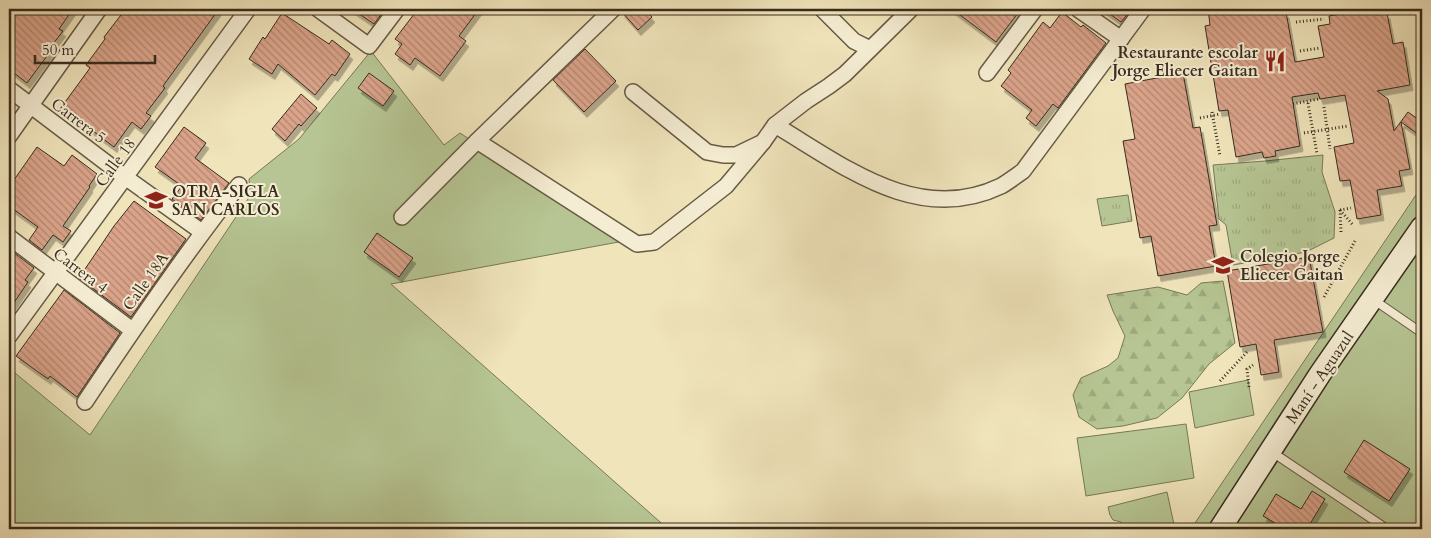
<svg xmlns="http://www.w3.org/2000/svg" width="1431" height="538" font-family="Cardo,serif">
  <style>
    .green { fill: #b6c593; stroke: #777858 }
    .forest { fill: url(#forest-firs); stroke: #777858 }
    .park { fill: url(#park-tufts); stroke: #777858 }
    .building { fill: url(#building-back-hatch); stroke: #382c1d; filter: url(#shadow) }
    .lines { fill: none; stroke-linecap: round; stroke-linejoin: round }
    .lane-casing { stroke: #665a44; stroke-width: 10 }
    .street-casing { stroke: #665a44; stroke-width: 18 }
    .secondary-casing { stroke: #382c1d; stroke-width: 24 }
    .path { stroke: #382c1d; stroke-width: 3; stroke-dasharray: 1 2.5; stroke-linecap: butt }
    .lane { stroke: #f5edd3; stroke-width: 8 }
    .street { stroke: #f5edd3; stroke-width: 15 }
    .secondary { stroke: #f5edd3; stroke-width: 21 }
    .labels { text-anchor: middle; stroke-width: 4; stroke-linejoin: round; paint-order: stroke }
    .poi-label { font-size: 16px; font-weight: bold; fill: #382c1d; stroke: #f5edd3; text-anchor: start }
    .street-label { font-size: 16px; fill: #382c1d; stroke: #f5edd3 }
  </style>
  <defs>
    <pattern id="forest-firs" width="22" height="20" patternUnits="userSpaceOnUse" patternTransform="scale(1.25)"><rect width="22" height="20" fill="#b6c593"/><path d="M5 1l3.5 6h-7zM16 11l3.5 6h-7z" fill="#9da97e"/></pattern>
    <pattern id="park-tufts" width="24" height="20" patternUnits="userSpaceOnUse" patternTransform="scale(1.25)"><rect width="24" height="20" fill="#b6c593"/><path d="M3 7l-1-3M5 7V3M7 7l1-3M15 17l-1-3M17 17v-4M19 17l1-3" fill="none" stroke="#9da97e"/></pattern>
    <pattern id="building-back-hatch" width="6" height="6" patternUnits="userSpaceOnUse" patternTransform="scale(1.25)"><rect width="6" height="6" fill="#daa38a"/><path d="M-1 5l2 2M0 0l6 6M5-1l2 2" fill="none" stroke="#b28570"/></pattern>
    <filter id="shadow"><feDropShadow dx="3" dy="5.5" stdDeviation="0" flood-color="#0004"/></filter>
  </defs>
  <rect width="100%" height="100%" fill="#f0e4bb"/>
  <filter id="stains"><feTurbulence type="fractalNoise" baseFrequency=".004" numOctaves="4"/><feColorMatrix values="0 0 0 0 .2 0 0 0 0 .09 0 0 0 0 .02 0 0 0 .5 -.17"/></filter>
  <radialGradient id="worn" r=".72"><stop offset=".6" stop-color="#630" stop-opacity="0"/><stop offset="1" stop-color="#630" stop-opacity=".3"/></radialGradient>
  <g class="green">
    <path d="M371 51 444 145 460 133 624 241 391 284 668 529H9V368L90 435 250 196 249 179 299 139Z"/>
    <path d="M1422 186V529H1191Z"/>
    <path d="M1248 380 1254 415 1195 428 1189 392Z"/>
    <path d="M1186 424 1194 478 1086 496 1077 438Z"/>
    <path d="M1167 492 1175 529H1126L1121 522 1113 520 1110 515 1108 507Z"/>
  </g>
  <path class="forest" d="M1223 281 1235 343 1209 364 1182 398 1157 418 1123 426 1097 429 1079 417 1073 395 1081 378 1108 366 1118 358 1125 336 1113 311 1107 295 1158 287 1187 295 1201 283Z"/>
  <g class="park">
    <path d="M1323 155 1322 172 1335 212 1334 238 1306 252 1233 265 1226 225 1219 219 1213 165 1265 161Z"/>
    <path d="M1128 195 1132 221 1102 226 1097 199Z"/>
  </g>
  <g class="building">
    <path d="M9 9H73L59 29 63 31 53 44 55 45 27 83 9 69Z"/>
    <path d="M124 9H219L163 86 165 88 146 113 151 116 141 129 132 122 114 147 85 125 84 127 60 109 90 68 86 65 105 39 104 37 124 11Z"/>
    <path d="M352 9H385L374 24Z"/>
    <path d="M418 9H479L459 36 466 41 440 76 415 58 410 65 395 54 402 44 395 39Z"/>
    <path d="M622 9H645L652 17 638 30 622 12Z"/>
    <path d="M952 9H1021L996 42Z"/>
    <path d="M1103 9H1132L1121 22Z"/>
    <path d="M1208 9H1271V14L1286 12 1295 62 1324 57 1318 26 1330 24 1329 16 1369 9H1376L1377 15 1387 13 1393 44 1403 42 1410 85 1377 91 1388 99 1394 131 1408 112 1422 122V137L1401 122 1410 169 1399 171 1402 186 1377 190 1381 215 1357 219 1350 180 1340 181 1334 147 1354 143 1345 95 1320 99 1318 93 1292 97 1300 146 1275 151 1276 156 1264 158 1262 152 1236 157 1228 110 1219 111 1205 26 1210 25Z"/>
    <path d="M1062 12 1081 27 1083 25 1106 43 1058 108 1053 104 1036 126 1026 118 1032 110 1001 86 1011 73 1008 70 1043 22 1050 28Z"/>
    <path d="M282 13 329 44 332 40 350 54 335 76 332 74 315 95 278 64 272 74 249 59 263 37 265 39Z"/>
    <path d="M585 49 616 81 584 112 553 80Z"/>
    <path d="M369 73 394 91 383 106 358 88Z"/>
    <path d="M1183 73 1193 128 1200 127 1217 225 1209 226 1216 266 1158 276 1151 236 1140 238 1123 141 1135 139 1125 84Z"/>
    <path d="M301 94 317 108 301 126 299 124 285 141 272 129Z"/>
    <path d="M184 127 206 143 195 158 229 183 201 220 172 199 182 186 155 167Z"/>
    <path d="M37 147 64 166 72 155 97 174 89 186 90 187 63 226 71 231 63 242 53 235 42 250 29 240 38 227 9 206V187Z"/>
    <path d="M134 201 186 239 131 317 79 278 114 226Z"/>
    <path d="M377 233 413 258 399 277 364 252Z"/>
    <path d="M9 249 34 268 25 280 28 282 9 310Z"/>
    <path d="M1309 257 1323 332 1274 340 1279 372 1261 375 1256 344 1240 347 1227 271Z"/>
    <path d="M64 290 120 333 77 397 50 376 48 379 16 356Z"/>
    <path d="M1364 440 1410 469 1389 501 1344 472Z"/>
    <path d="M1312 491 1325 499 1307 529H1285L1263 516 1276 494 1301 509Z"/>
  </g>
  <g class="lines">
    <g class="lane-casing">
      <g id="lane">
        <path d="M1374 300 1422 333"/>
        <path d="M1272 452 1387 529"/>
      </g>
    </g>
    <g class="street-casing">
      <g id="street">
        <path d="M318 9 369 46 397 9"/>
        <path d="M822 9 854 41 870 49"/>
        <path d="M1078 9 1121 39"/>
        <path d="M987 73 1035 9"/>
        <path d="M9 89 125 177 202 232"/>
        <path d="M633 92 707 152 723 155H736L763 142 775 125 806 101 829 86 845 74 911 9"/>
        <path d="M775 125C844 166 918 226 1001 186 1008 182 1016 176 1023 171L1143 9"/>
        <path d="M9 136 99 9"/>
        <path d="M477 141 637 244 654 242 726 186 763 142"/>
        <path d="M402 217 477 141 613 9"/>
        <path d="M9 237 132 330"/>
        <path d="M9 336 248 9"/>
        <path d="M85 402C134 328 184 255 239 185"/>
      </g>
    </g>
    <g class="secondary-casing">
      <path id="secondary" d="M1220 529 1320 374 1422 227"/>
    </g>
    <g class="path">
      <path d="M1296 22 1324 19"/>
      <path d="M1300 51 1320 48"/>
      <path d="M1308 103 1317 154"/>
      <path d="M1293 104 1319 99"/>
      <path d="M1324 107 1330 149"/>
      <path d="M1212 112 1220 156"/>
      <path d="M1200 118 1220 114"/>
      <path d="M1304 133 1348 126"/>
      <path d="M1340 210 1341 232"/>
      <path d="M1340 210 1353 225"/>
      <path d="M1340 210 1351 208"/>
      <path d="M1324 297 1355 241"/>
      <path d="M1220 381 1247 352"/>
      <path d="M1249 387 1247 369 1253 365"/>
    </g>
    <use href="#lane" class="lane"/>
    <use href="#street" class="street"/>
    <use href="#secondary" class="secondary"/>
  </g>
  <defs>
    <g id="restaurant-bare" transform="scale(1.725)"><path d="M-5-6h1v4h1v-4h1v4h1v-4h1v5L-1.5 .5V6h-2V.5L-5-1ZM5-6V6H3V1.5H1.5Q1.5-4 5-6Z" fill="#8f2418" stroke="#f5edd3" stroke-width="2.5" paint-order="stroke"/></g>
    <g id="school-bare" transform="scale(1.725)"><path d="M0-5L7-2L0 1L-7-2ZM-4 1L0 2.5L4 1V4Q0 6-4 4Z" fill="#8f2418" stroke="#f5edd3" stroke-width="2.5" paint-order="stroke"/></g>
  </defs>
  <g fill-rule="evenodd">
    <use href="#restaurant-bare" x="1275" y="61"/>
    <use href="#school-bare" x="156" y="200"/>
    <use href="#school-bare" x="1223" y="265"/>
  </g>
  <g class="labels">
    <g class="poi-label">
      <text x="1258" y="58" text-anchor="end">Restaurante escolar<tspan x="1258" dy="18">Jorge Eliecer Gaitan</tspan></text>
      <text x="172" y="197">OTRA-SIGLA<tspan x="172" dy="18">SAN CARLOS</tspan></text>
      <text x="1240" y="262">Colegio Jorge<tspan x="1240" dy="18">Eliecer Gaitan</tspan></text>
    </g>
    <g class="street-label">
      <text transform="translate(79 120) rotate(37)" y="6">Carrera 5</text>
      <text transform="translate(115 162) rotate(-54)" y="6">Calle 18</text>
      <text transform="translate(81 270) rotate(37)" y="6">Carrera 4</text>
      <text transform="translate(145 281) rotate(-55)" y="6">Calle 18A</text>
      <text transform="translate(1319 377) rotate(-56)" y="6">Maní - Aguazul</text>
    </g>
  </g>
  <rect width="1431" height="538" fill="none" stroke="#f0e4bb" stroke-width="30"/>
  <rect x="10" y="10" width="1411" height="518" fill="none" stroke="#382c1d" stroke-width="2.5"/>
  <rect x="15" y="15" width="1401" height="508" fill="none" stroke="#382c1d"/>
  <path d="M35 55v8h120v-8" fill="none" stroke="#382c1d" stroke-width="2.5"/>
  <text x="42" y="55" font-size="15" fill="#382c1d" stroke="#f5edd3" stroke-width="4" paint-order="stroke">50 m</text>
  <rect width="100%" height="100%" filter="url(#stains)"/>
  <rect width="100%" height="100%" fill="url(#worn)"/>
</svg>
